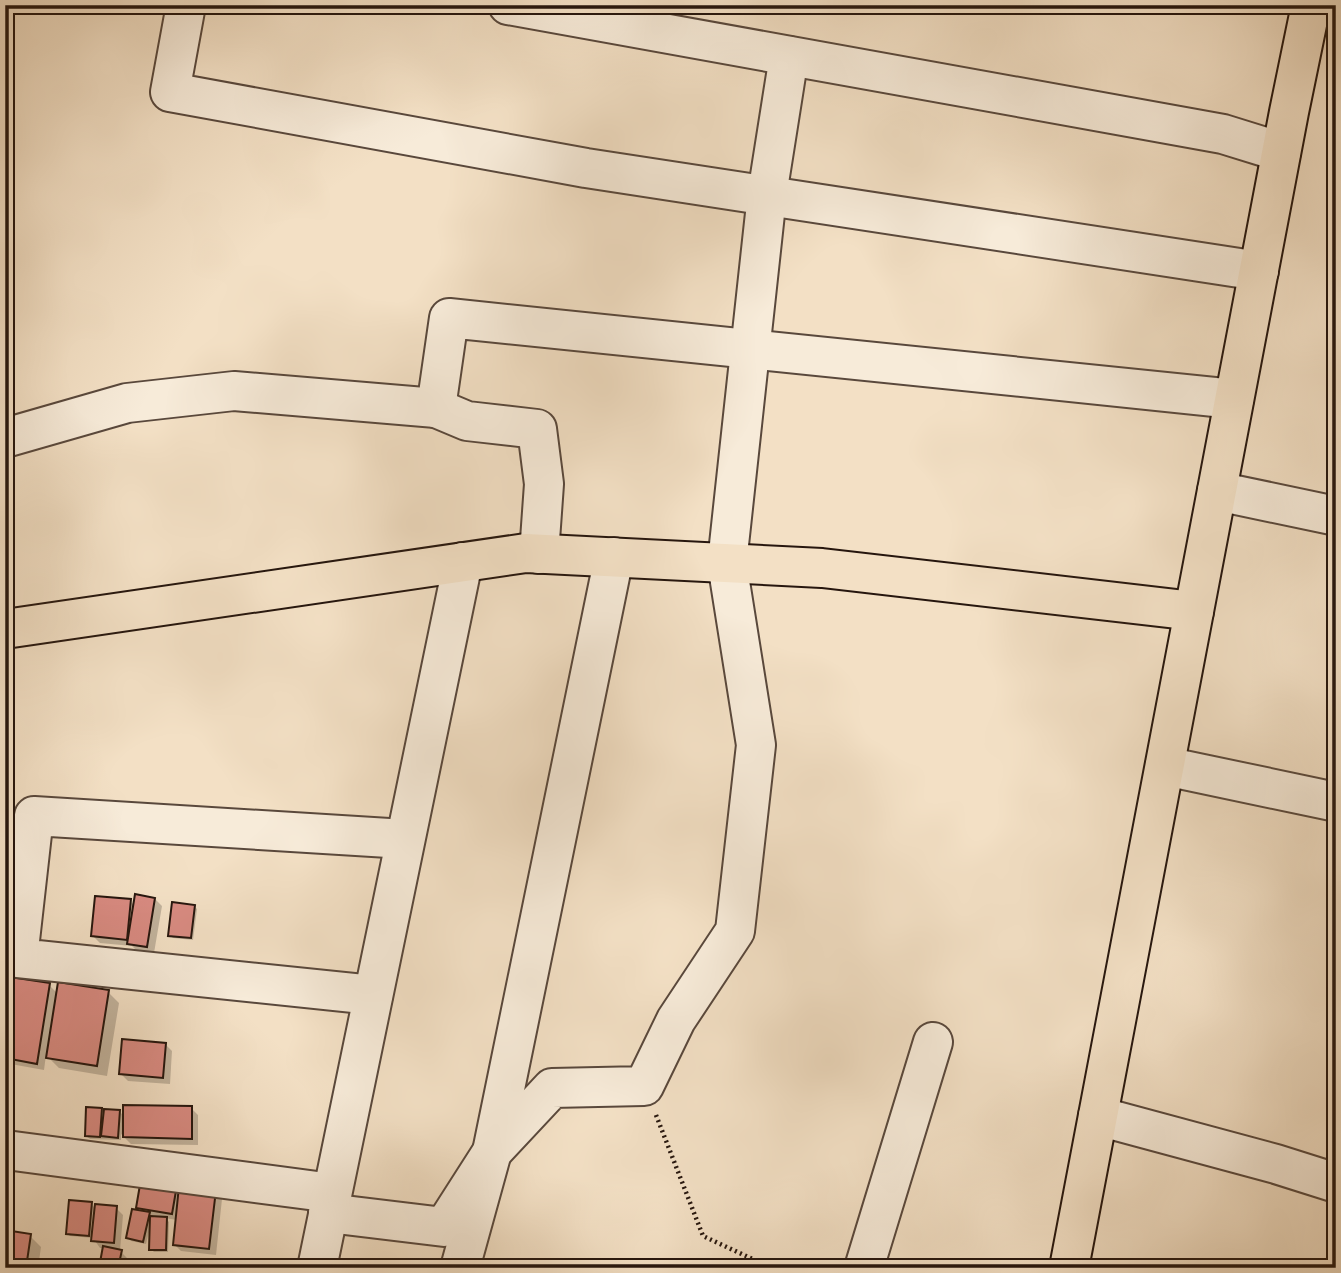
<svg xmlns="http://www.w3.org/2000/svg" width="1341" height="1273" font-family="'IM FELL DW Pica',serif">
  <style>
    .shadow { fill: #0003 }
    .building { fill: #d98b82; stroke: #26160e; stroke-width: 2 }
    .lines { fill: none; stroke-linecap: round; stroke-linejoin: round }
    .minor-casing { stroke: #59483c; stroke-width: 42 }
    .major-casing { stroke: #26160e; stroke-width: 42 }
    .path { stroke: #26160e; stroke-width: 4.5; stroke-dasharray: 2 3.5; stroke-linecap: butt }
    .minor { stroke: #f7ebd9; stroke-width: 38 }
    .major { stroke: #f3e0c5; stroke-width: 38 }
  </style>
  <rect width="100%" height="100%" fill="#f3e0c5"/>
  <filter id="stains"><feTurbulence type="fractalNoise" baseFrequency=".00286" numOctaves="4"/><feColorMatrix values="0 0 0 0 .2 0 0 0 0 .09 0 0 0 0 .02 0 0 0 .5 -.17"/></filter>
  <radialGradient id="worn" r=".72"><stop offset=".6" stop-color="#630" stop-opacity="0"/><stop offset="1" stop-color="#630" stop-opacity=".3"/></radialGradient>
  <g class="shadow">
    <path d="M155 899 162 906 154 953 136 950 132 946 100 943 93 936 130 901 135 906Z"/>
    <path d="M194 906 197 909 193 940 173 938 170 935Z"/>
    <path d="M49 985 58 994 108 992 119 1003 107 1076 59 1068 46 1055 44 1070 5 1063V1016Z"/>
    <path d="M165 1044 172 1051 170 1084 128 1081 121 1074Z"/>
    <path d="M191 1108 198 1115V1145L131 1144 121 1134V1140L90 1139 86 1136 101 1109 105 1113 120 1112 125 1117Z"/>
    <path d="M143 1181 215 1192 222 1199 216 1255 181 1251 174 1244 177 1220 165 1218 169 1222 168 1252H154L151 1249 150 1228 146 1244 131 1241 128 1237 144 1213 138 1207Z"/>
    <path d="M5 1190 8 1193 7 1216H5Z"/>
    <path d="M91 1204 96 1209 116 1208 123 1215 120 1251 128 1259 127 1264 176 1265 179 1268H101L104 1248H100L93 1238 70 1236 67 1233Z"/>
    <path d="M30 1236 41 1247 38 1268H5Z"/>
  </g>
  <g class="building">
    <path d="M135 894 155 898 147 947 127 944Z"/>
    <path d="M95 896 131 899 127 940 91 936Z"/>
    <path d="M172 902 195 905 191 938 168 936Z"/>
    <path d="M10 977 50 983 37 1064 5 1058V1007Z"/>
    <path d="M58 982 109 990 97 1066 46 1058Z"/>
    <path d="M122 1039 166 1043 163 1078 119 1074Z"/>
    <path d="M123 1105 192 1106V1139L123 1137Z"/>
    <path d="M86 1107 102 1108 100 1137 85 1136Z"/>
    <path d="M104 1109 120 1110 118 1138 101 1136Z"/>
    <path d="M141 1179 177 1185 172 1214 136 1208Z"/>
    <path d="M179 1186 216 1190 209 1249 173 1245Z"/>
    <path d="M69 1200 92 1202 89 1236 66 1234Z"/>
    <path d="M95 1204 117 1206 114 1243 91 1241Z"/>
    <path d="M132 1209 150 1212 143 1242 126 1238Z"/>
    <path d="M150 1216 167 1217 166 1250H149Z"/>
    <path d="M5 1230 31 1234 26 1268H5Z"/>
    <path d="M103 1246 122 1250 118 1268H99Z"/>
    <path d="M120 1262 177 1263 176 1268H120Z"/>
  </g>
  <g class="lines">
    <g class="minor-casing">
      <g id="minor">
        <path d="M186 5 170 92 586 168 1259 271"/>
        <path d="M508 5 1223 134 1281 152"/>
        <path d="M436 408 467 421 537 429 544 484 539 554"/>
        <path d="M5 438 127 403 234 391 436 408 449 318 1234 399"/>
        <path d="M1217 491 1336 516"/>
        <path d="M1165 766 1336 802"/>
        <path d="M373 995 18 958 34 816 405 839"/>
        <path d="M1098 1116 1276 1164 1336 1183"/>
        <path d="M6 1150 332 1193"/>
        <path d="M328 1213 444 1227 492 1152 552 1088 644 1086 676 1020 735 931 756 745 727 563 767 195 789 56"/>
        <path d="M317 1268 463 562"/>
        <path d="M460 1268 492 1152 614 557"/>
        <path d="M864 1268 933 1042"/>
      </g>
    </g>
    <g class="major-casing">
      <g id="major">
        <path d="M5 629 526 553 822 568 1194 611"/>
        <path d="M1069 1268 1289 112 1311 5"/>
      </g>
    </g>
    <path class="path" d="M656 1115 703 1236 772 1268"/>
    <use href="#minor" class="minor"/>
    <use href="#major" class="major"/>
  </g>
  <rect width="1341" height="1273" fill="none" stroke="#f3e0c5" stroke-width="28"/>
  <rect x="7" y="7" width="1327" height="1259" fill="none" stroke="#26160e" stroke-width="3.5"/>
  <rect x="14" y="14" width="1313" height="1245" fill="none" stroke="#26160e" stroke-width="2"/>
  <rect width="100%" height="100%" filter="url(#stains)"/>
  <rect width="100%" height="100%" fill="url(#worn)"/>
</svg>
